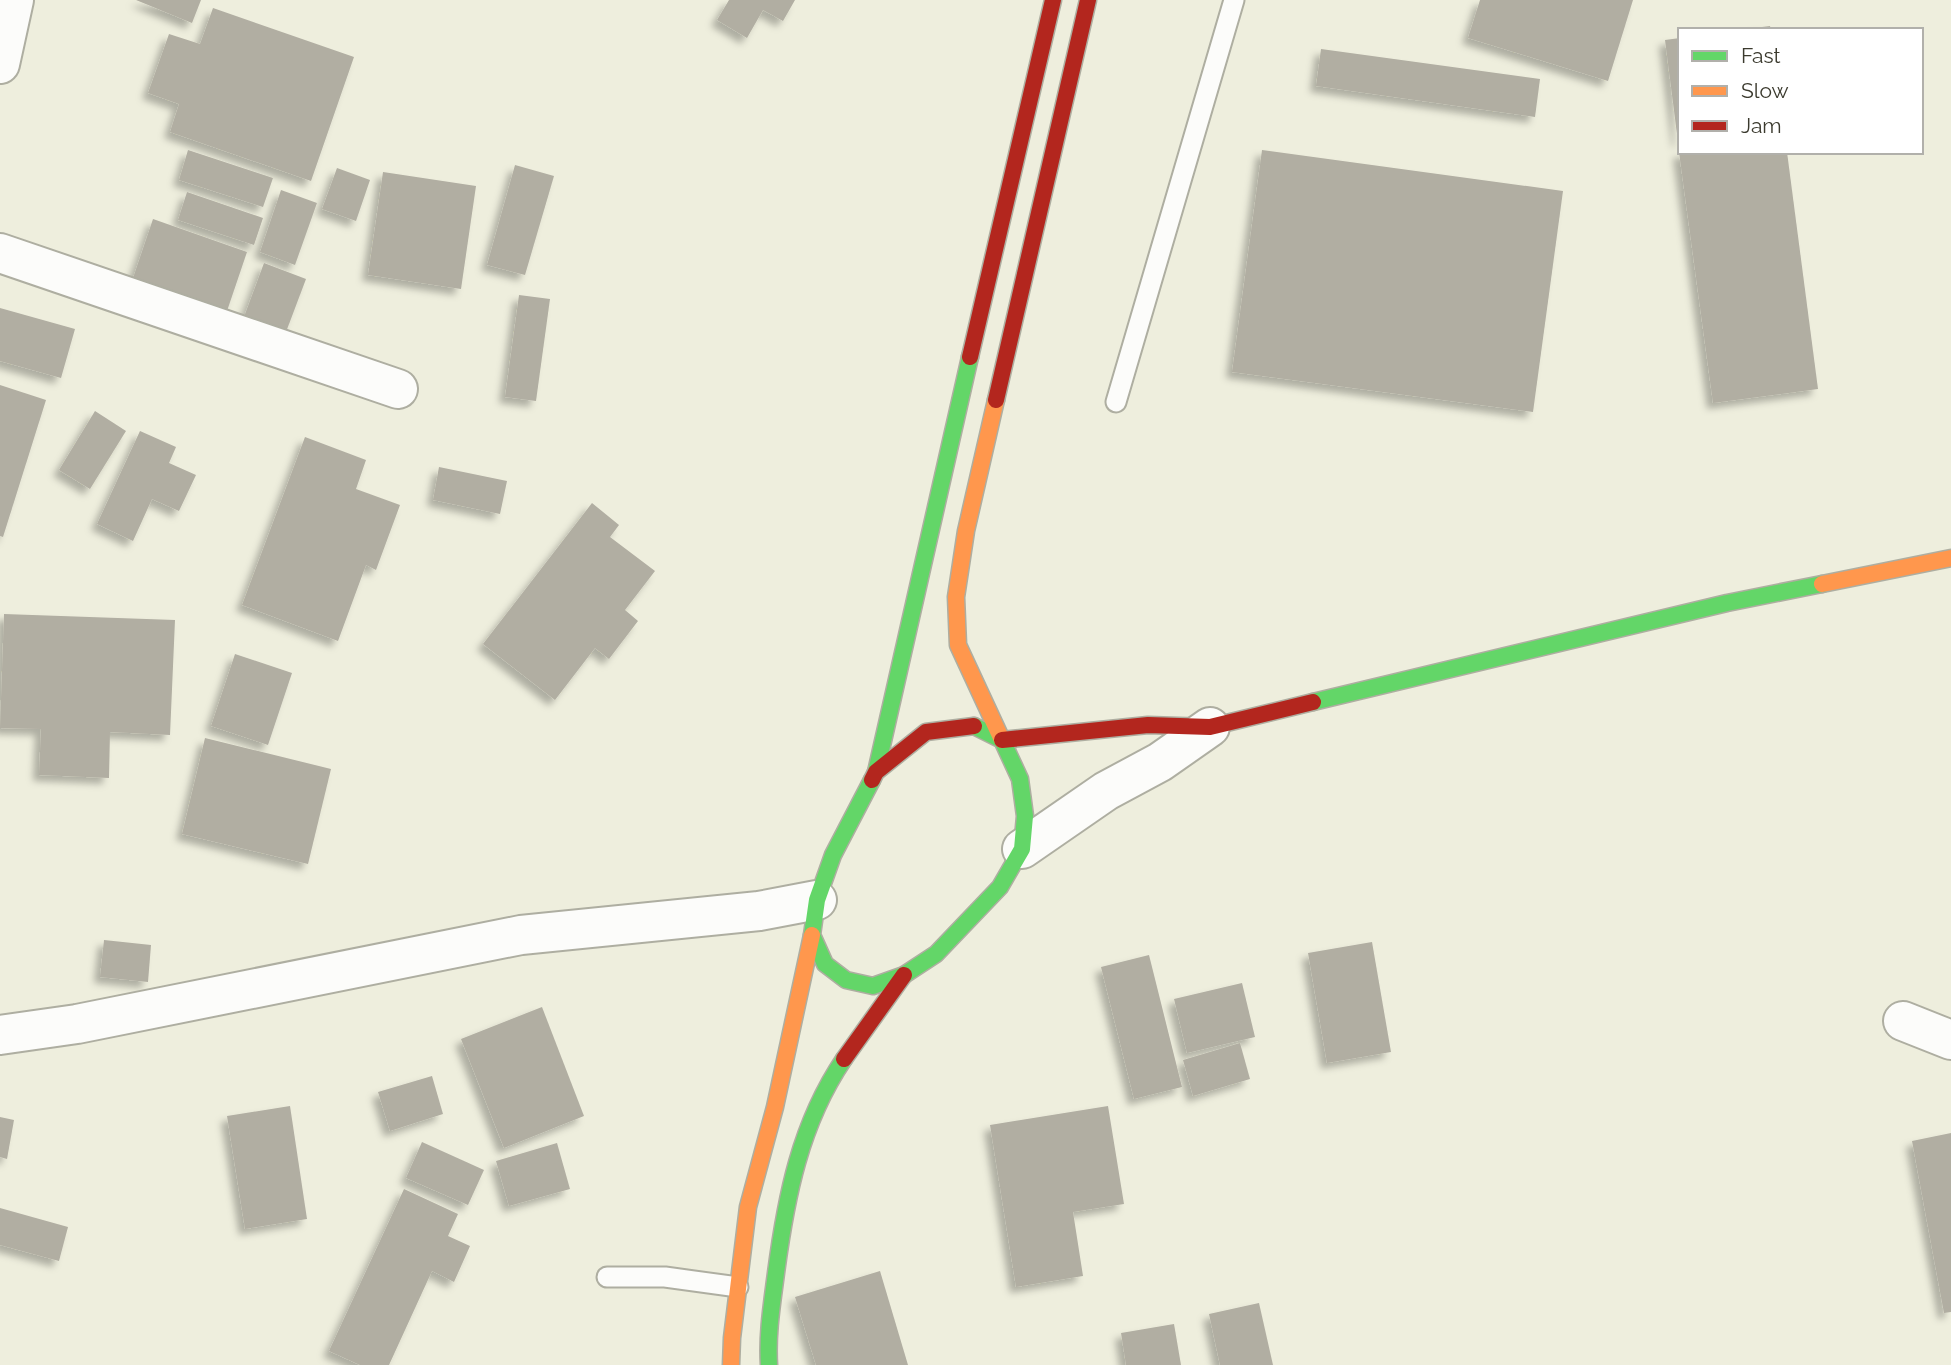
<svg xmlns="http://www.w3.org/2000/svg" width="1951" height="1365" font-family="Raleway,sans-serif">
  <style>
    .building { fill: #b1aea2; filter: url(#shadow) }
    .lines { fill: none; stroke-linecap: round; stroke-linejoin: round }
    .lane-casing { stroke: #aeaea1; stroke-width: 23 }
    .street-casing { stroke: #aeaea1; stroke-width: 42 }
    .fast-casing { stroke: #aeaea1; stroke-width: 19 }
    .slow-casing { stroke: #aeaea1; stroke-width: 19 }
    .jam-casing { stroke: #aeaea1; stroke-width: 19 }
    .lane { stroke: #fcfcfa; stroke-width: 19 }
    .street { stroke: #fcfcfa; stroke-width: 38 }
    .fast { stroke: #63d668; stroke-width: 16 }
    .slow { stroke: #ff974d; stroke-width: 16 }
    .jam { stroke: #b3261e; stroke-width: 16 }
  </style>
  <defs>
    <filter id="shadow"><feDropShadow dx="-6" dy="6" stdDeviation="3.5" flood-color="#0004"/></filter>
  </defs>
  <rect width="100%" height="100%" fill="#eed"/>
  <g class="building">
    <path d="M136 0H201L192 23Z"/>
    <path d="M729 0H795L783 21 763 10 747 38 717 20Z"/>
    <path d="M1480 0H1633L1608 81 1468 38Z"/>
    <path d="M213 8 354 57 311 181 170 132 179 104 148 93 169 34 200 44Z"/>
    <path d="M1770 26 1771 30H1754V28Z"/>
    <path d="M1680 38V142H1678L1665 40Z"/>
    <path d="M1321 49 1540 79 1535 117 1316 86Z"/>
    <path d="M188 150 273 178 263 207 179 180Z"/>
    <path d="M1262 150 1563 191 1533 412 1232 372Z"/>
    <path d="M1679 152H1787L1818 389 1713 403Z"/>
    <path d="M515 165 554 176 525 275 487 265Z"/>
    <path d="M337 168 370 180 356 221 322 209Z"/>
    <path d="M383 172 476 186 461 289 368 275Z"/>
    <path d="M281 190 317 203 295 265 260 252Z"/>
    <path d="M187 192 263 218 254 245 178 220Z"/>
    <path d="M153 219 247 252 227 311 133 278Z"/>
    <path d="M264 263 306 279 283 340 241 325Z"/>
    <path d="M519 295 550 299 536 401 505 397Z"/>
    <path d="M0 308 75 329 61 378 0 361Z"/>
    <path d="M0 385 46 400 3 537 0 536Z"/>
    <path d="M95 411 126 431 90 489 59 470Z"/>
    <path d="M140 431 176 447 169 463 196 475 179 511 152 499 133 541 97 524Z"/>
    <path d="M305 437 366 460 356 489 400 505 376 570 366 565 338 641 242 605Z"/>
    <path d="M439 467 507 481 500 514 433 500Z"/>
    <path d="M592 503 619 525 610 537 655 571 625 610 638 621 609 659 595 648 555 700 483 644Z"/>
    <path d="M4 614 175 620 170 735 110 732 109 778 39 775 41 729 0 728Z"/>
    <path d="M235 654 292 673 268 745 211 726Z"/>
    <path d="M205 738 331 769 308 864 182 834Z"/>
    <path d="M104 940 151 945 148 982 100 977Z"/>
    <path d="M1372 942 1391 1052 1327 1063 1308 953Z"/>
    <path d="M1149 955 1182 1087 1134 1099 1101 967Z"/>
    <path d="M1242 983 1255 1037 1187 1053 1174 999Z"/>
    <path d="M542 1007 584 1116 504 1148 461 1039Z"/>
    <path d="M1240 1043 1250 1079 1193 1096 1183 1060Z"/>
    <path d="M432 1076 443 1114 390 1131 378 1092Z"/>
    <path d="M290 1106 307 1219 245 1229 227 1116Z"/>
    <path d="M1108 1106 1124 1204 1073 1212 1083 1276 1016 1287 990 1125Z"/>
    <path d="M0 1117 14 1120 7 1159 0 1157Z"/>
    <path d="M1951 1133V1312L1944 1313 1912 1141Z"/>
    <path d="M422 1142 484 1170 468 1205 406 1178Z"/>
    <path d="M557 1143 570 1189 509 1206 496 1161Z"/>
    <path d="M404 1189 458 1214 448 1236 470 1246 454 1282 432 1271 389 1365H360L329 1351Z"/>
    <path d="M0 1208 68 1227 59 1261 0 1245Z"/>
    <path d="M880 1271 908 1365H816L795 1297Z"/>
    <path d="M1259 1303 1273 1365H1220L1209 1314Z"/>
    <path d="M1174 1324 1181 1365H1126L1121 1333Z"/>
  </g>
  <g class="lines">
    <g class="lane-casing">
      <g id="lane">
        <path d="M1116 402 1234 0"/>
        <path d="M607 1277H665L738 1287"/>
      </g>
    </g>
    <g class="street-casing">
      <g id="street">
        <path d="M0 64 14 0"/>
        <path d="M0 253 398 389"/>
        <path d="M1022 849 1106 791 1160 762 1210 727"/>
        <path d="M1903 1021 1951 1040"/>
        <path d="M0 1035 77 1024 521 935 759 911 817 900"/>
      </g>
    </g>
    <g class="fast-casing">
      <g id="fast">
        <path d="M1313 702 1727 603 1822 584"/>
        <path d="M876 772 970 357"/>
        <path d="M872 780 833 855 817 900 812 935 825 964 846 980 873 986 904 975 936 954 1000 887 1022 849 1025 816 1020 779 1002 740 974 726"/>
        <path d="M769 1365C767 1334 772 1304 776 1273 786 1197 800 1124 844 1059"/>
      </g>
    </g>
    <g class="slow-casing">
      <g id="slow">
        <path d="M996 400 966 531 956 597 958 645 1002 740"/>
        <path d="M1822 584 1951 558"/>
        <path d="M731 1365 732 1338 748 1207 775 1107 812 935"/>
      </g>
    </g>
    <g class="jam-casing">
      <g id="jam">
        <path d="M970 357 1053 0"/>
        <path d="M996 400 1088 0"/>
        <path d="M1002 740 1148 725 1210 727 1313 702"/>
        <path d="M872 780 876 772 926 732 974 726"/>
        <path d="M844 1059 904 975"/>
      </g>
    </g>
    <use href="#lane" class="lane"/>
    <use href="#street" class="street"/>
    <use href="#fast" class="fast"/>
    <use href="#slow" class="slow"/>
    <use href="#jam" class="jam"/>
  </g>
  <rect x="1678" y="28" width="245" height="126" fill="#ffffff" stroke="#b1b0ab" stroke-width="2"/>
  <rect x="1692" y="51" width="35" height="10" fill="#63d668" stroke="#b1b0ab" stroke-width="2"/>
  <text x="1741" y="63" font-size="21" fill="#3b3a2e">Fast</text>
  <rect x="1692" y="86" width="35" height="10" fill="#ff974d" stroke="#b1b0ab" stroke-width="2"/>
  <text x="1741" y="98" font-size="21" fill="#3b3a2e">Slow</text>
  <rect x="1692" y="121" width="35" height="10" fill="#b3261e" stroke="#b1b0ab" stroke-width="2"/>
  <text x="1741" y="133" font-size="21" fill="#3b3a2e">Jam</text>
</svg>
